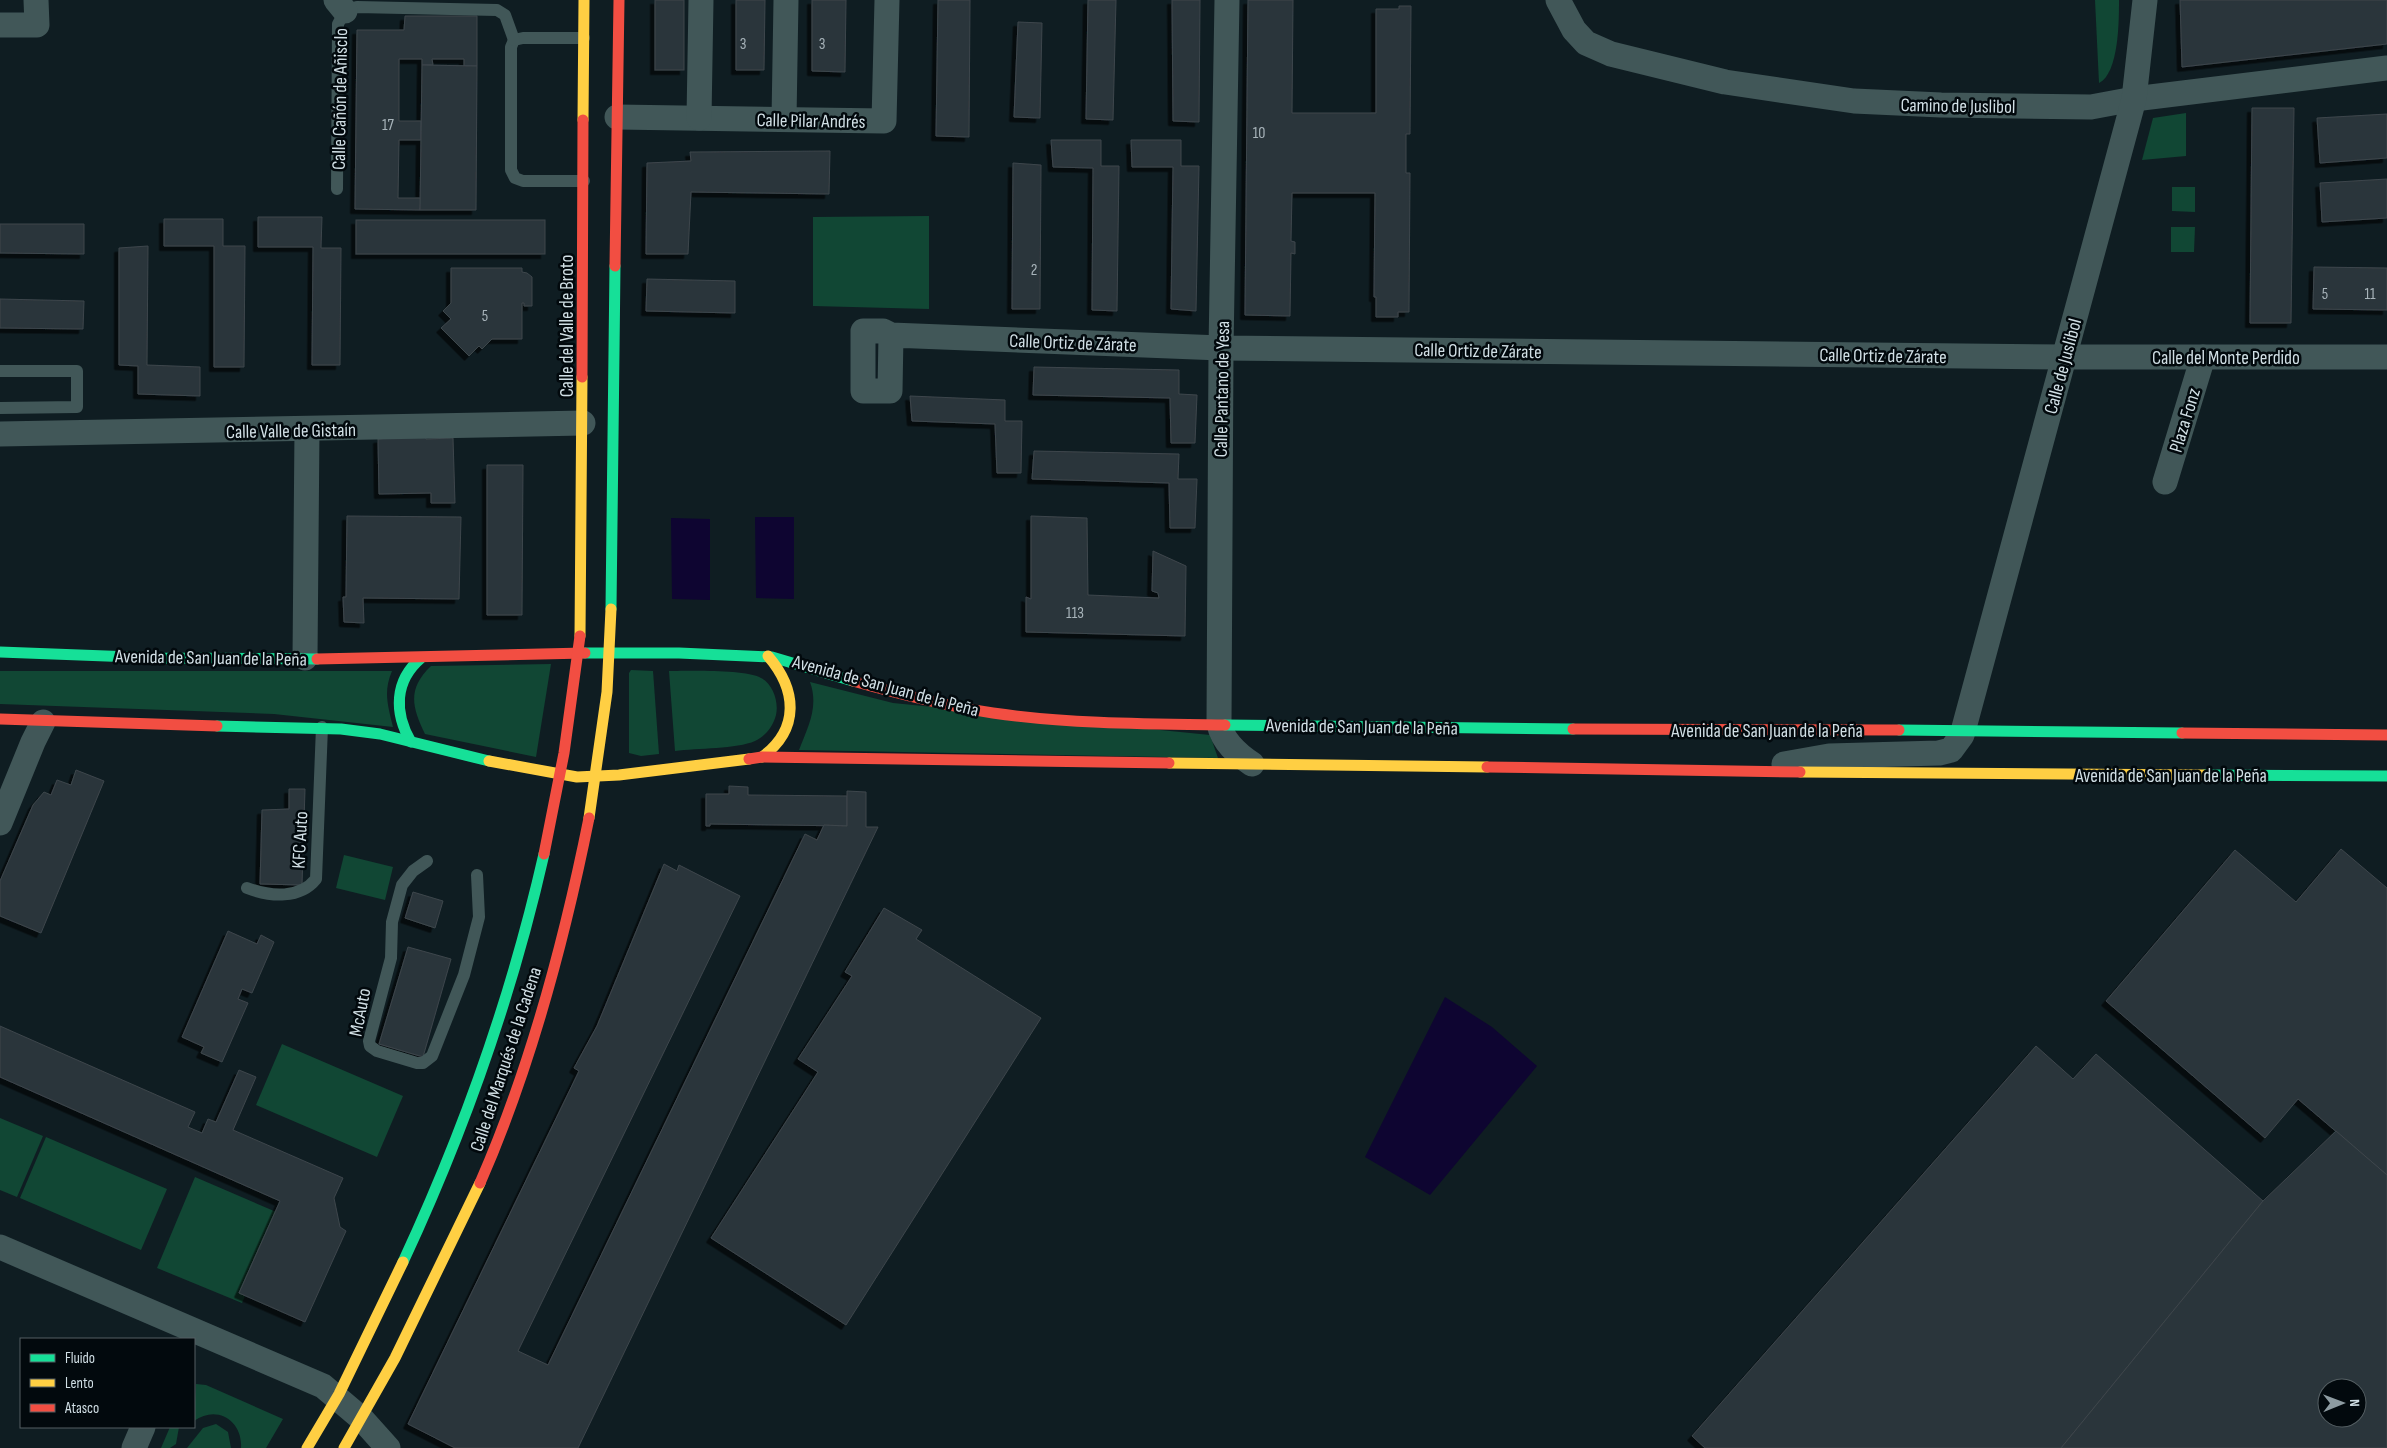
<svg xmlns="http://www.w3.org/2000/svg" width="2387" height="1448" font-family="'Sofia Sans Condensed',sans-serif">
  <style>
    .green { fill: #114734 }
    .water { fill: #0e0531 }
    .building { fill: #2c353a; stroke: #3d464c; fill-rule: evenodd; filter: url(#shadow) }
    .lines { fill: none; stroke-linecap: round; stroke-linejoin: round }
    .lane { stroke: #415758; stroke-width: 12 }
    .street { stroke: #415758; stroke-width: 25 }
    .fast { stroke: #16e098; stroke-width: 11 }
    .slow { stroke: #ffcf43; stroke-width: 11 }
    .jam { stroke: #f24e42; stroke-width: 11 }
    .labels { text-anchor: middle; stroke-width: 5; stroke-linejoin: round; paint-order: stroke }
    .number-label { font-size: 16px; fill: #a8b4ba }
    .street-label { font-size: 19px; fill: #d1dfe5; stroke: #02090d }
  </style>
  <defs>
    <filter id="shadow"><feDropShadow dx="-4.5" dy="4.5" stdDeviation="0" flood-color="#0009"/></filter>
  </defs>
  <rect width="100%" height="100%" fill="#0f1d22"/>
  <g class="green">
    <path d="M2095 0H2119C2119 20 2119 73 2099 83Z"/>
    <path d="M2186 113V156L2142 160 2153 118Z"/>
    <path d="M2172 187H2195V212L2172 211Z"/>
    <path d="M929 216V309L813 306V217Z"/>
    <path d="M2171 227H2195L2194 252H2171Z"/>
    <path d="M551 664 536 757 425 734C412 707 407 689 431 666Z"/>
    <path d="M631 670 653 671 659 754 641 756 629 753V673Z"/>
    <path d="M0 671H392C383 692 388 706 393 727L274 714 0 704Z"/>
    <path d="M669 671C689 671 745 669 761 678 773 684 779 702 776 715 773 726 766 736 755 741 737 749 697 748 675 751Z"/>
    <path d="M810 682 893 703 1210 735 1218 758 799 750C808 727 819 707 810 682Z"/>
    <path d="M344 855 393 867 385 900 336 888Z"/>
    <path d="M282 1044 403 1096 377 1157 256 1105Z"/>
    <path d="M0 1118 43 1136 17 1197 0 1190Z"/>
    <path d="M46 1137 167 1189 141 1250 20 1198Z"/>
    <path d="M195 1177 281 1214 242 1303 157 1268Z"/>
    <path d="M196 1384 206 1385 283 1419 266 1448H241C243 1421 217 1404 194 1421Z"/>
    <path d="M216 1424 228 1432 231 1448H187L203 1428Z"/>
    <path d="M170 1427H179L176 1444 170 1448H161Z"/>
  </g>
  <g class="water">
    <path d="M755 517H794V599L756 598Z"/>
    <path d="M671 518 710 519V600L672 599Z"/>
    <path d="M1445 997 1492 1027 1537 1066 1430 1195 1365 1157Z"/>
  </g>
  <g class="building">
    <rect x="655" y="0" width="29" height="70"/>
    <path d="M736 0H765L764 70H736Z"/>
    <path d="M812 0H846L845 72 812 71Z"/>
    <path d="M938 0H970L969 137 936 136Z"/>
    <path d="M1088 0H1116L1113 120 1086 119Z"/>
    <path d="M1172 0H1200L1199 122 1173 121Z"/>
    <path d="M1248 0H1293L1292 113H1376V9H1399V6H1411L1410 134H1406V173H1410L1409 312H1398V317H1376V297H1374L1375 193H1292L1291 241 1295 242V254L1291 253 1290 316 1245 315Z"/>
    <path d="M2180 0H2387V44L2182 67Z"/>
    <path d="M405 16H477V66H464V59H432L433 65H422V59H399V121H421V140H399L398 198H421L420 210 355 209 357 30H404Z"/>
    <path d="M1018 22 1042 23 1040 118 1014 117Z"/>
    <path d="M422 65 477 66 476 210H420Z"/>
    <path d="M2252 108H2294L2291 323H2250Z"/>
    <path d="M2387 114V158L2320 163 2317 118Z"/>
    <path d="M1051 140H1101V166H1119L1117 311 1092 310 1093 168 1053 167Z"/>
    <path d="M1131 140H1181V166H1199L1196 311 1171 309 1173 167H1132Z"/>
    <path d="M830 151 829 194 691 192 688 254H646L647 163 691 161 690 152Z"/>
    <path d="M1013 163 1041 165 1040 309H1012Z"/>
    <path d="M2387 179V218L2322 222 2320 183Z"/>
    <path d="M258 217H322L321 248H341L340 365H312L313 247H258Z"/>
    <path d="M164 219H223V246H245L244 367H214V246H164Z"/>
    <rect x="356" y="220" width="189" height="34"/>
    <path d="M0 224H84V254L0 253Z"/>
    <path d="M148 246 147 365 200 367V396L138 394V366L119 365V248Z"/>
    <path d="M2314 267 2387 268V310L2313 309Z"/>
    <path d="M451 268H522V272L527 273 532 277V306H524V303H522V339H492L482 349 479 346 469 356 441 328 451 319 443 311 451 303Z"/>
    <path d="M647 279 735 281V313L646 311Z"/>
    <path d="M0 299 84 301 83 329 0 328Z"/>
    <path d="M1034 367 1179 370V394L1197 395 1195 443H1171L1170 398 1033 395Z"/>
    <path d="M910 396 1005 400V421H1022L1021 473H997L995 424 912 421Z"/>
    <path d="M425 435 426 439 453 438 455 503H431V493L379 494 378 439Z"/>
    <path d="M1034 451 1179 454 1178 479H1197L1195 528H1170L1169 483 1032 479Z"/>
    <path d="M487 465H523L522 615H487Z"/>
    <path d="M347 516 461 517 459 599 363 598 364 623 344 622 343 597H346Z"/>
    <path d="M1031 516 1087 518 1088 595 1159 598 1158 593 1152 591 1153 551 1186 566 1185 636 1026 632V597L1031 599Z"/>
    <path d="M76 770 104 781 41 933 0 916V881L33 805 44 792 51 795 57 780 71 785Z"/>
    <path d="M729 786 748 787V795L847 796V826L710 824V826H706V794H729Z"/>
    <path d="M289 789H305L302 885 260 884 262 810 289 809Z"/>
    <path d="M847 791 866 792V827H878L578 1448H455L408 1424 579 1071 574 1068 597 1026 664 864 677 871 679 865 740 896 518 1351 548 1365 805 834 817 840 824 825 847 826Z"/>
    <path d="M2341 849 2387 888V1175L2298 1099 2265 1138 2106 1001 2235 850 2296 902Z"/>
    <path d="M413 892 443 901 435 928 405 918Z"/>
    <path d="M884 908 922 930 916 939 1041 1018 846 1325 711 1238 818 1072 798 1059 852 976 845 972Z"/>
    <path d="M228 931 257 944 261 935 274 942 252 993 242 989 238 999 248 1003 222 1062 201 1053 204 1047 182 1037Z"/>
    <path d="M408 947 451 959 423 1057 379 1044Z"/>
    <path d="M0 1026 195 1112 188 1127 202 1133 208 1119 216 1122 239 1070 256 1077 233 1130 343 1178 334 1198 340 1227 346 1231 305 1322 239 1293 280 1201 0 1077Z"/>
    <path d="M2036 1046 2073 1079 2096 1054 2263 1201 2061 1448H1705L1692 1436Z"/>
    <path d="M2336 1131 2387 1175V1448H2061L2263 1201ZM2327 1388H2357V1418H2327Z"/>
  </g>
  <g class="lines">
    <g class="lane">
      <path d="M584 181H523L515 178 511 170V47L514 40 523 38H584"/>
      <path d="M337 189 338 24 345 11 357 7 497 10 505 15 514 40"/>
      <path d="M0 371H77V407L0 408"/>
      <path d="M427 861 413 871 402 885 392 922 391 958 369 1041 370 1046 377 1051 417 1063H423L432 1056 464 975 479 917 477 875"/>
      <path d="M247 888C271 897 300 899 316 879L322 727"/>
    </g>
    <g class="street">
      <path d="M336 0 345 11"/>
      <path d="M1227 0 1221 348 1219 724C1223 742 1237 754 1252 764"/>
      <path d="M1558 0 1574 30 1586 43 1611 54 1725 82 1854 101 1941 105 2091 107 2134 99 2387 68"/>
      <path d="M0 25H37L36 0"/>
      <path d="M617 117 884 121 887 0"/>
      <path d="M699 118 701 0"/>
      <path d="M784 119 786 0"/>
      <path d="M891 335 890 391H863V331H883L891 335 1221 348 2065 357H2387"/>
      <path d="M0 434 583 423"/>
      <path d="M2165 482 2203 357"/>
      <path d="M305 658 307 429"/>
      <path d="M1784 764 1829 756 1939 753 1951 750 1962 735 2134 99 2145 0"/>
      <path d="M0 823 33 742 43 722"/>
      <path d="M0 1247 323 1386 362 1419 388 1448"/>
      <path d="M134 1448 143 1427"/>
    </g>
    <g class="fast">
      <path d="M611 609 615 266"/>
      <path d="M0 652 159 658 317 659"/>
      <path d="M585 653H679L772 657 853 681"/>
      <path d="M1225 725 1573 729"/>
      <path d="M217 726 341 729 380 734 489 761"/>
      <path d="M1899 730 2182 733"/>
      <path d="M411 742C394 713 394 681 421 658"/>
      <path d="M2204 775 2387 776"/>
      <path d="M403 1262C464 1131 512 995 544 854"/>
    </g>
    <g class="slow">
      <path d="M583 120 584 0"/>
      <path d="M580 636 582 377"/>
      <path d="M762 757C800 729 797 690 768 656"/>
      <path d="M489 761 577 777 619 775 749 759"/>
      <path d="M1169 763 1487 767"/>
      <path d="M1800 772 2204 775"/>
      <path d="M589 818 607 692 611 609"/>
      <path d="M307 1448 339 1394 403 1262"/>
      <path d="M344 1448 395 1358 480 1183"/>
    </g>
    <g class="jam">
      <path d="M615 266 619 0"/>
      <path d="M582 377 583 120"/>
      <path d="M317 659 585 653"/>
      <path d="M853 681C899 694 946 706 993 713 1070 724 1147 724 1225 725"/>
      <path d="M0 719 217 726"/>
      <path d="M1573 729 1899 730"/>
      <path d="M2182 733 2387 735"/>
      <path d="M749 759 762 757 1169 763"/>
      <path d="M1487 767 1800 772"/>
      <path d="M544 854 564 753 580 636"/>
      <path d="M480 1183C531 1067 564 942 589 818"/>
    </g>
  </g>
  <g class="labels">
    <g class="number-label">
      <text x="743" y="49">3</text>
      <text x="822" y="49">3</text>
      <text x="388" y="130">17</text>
      <text x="1259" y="138">10</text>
      <text x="1034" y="275">2</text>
      <text x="2325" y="299">5</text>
      <text x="2370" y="299">11</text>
      <text x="485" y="321">5</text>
      <text x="1075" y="618">113</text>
    </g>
    <g class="street-label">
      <text transform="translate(339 99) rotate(-89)" y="7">Calle Cañón de Añisclo</text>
      <text transform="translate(1958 105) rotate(1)" y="7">Camino de Juslibol</text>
      <text transform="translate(811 120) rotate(1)" y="7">Calle Pilar Andrés</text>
      <text transform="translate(566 326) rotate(-90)" y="7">Calle del Valle de Broto</text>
      <text transform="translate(1073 342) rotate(2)" y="7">Calle Ortiz de Zárate</text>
      <text transform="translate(1478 350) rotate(1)" y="7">Calle Ortiz de Zárate</text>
      <text transform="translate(1883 355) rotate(1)" y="7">Calle Ortiz de Zárate</text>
      <text x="2226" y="364">Calle del Monte Perdido</text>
      <text transform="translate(2062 366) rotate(-75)" y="7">Calle de Juslibol</text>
      <text transform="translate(1221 389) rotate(-89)" y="7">Calle Pantano de Yesa</text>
      <text transform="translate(2184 420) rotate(-73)" y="7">Plaza Fonz</text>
      <text transform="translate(291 430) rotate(-1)" y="7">Calle Valle de Gistaín</text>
      <text transform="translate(211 657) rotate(1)" y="7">Avenida de San Juan de la Peña</text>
      <text transform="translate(886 685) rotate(15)" y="7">Avenida de San Juan de la Peña</text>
      <text transform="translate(1362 726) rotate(1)" y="7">Avenida de San Juan de la Peña</text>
      <text x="1767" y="737">Avenida de San Juan de la Peña</text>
      <text x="2171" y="782">Avenida de San Juan de la Peña</text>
      <text transform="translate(299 840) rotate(-87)" y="7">KFC Auto</text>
      <text transform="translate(359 1012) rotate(-79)" y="7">McAuto</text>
      <text transform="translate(505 1059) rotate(-72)" y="7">Calle del Marqués de la Cadena</text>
    </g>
  </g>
  <rect x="20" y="1338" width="175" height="90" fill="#02090d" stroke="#555f63"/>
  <rect x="30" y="1354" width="25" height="8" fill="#16e098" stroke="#555f63"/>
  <text x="65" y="1363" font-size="15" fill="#d1dfe5">Fluido</text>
  <rect x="30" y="1379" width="25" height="8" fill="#ffcf43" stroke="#555f63"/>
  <text x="65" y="1388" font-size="15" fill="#d1dfe5">Lento</text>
  <rect x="30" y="1404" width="25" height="8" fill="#f24e42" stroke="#555f63"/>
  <text x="65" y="1413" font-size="15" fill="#d1dfe5">Atasco</text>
  <g transform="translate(2342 1403) rotate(89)"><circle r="24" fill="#02090d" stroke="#555f63"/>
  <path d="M0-4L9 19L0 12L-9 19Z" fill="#8d9ba1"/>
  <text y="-8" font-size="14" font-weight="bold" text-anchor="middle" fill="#d1dfe5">N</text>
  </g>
</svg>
